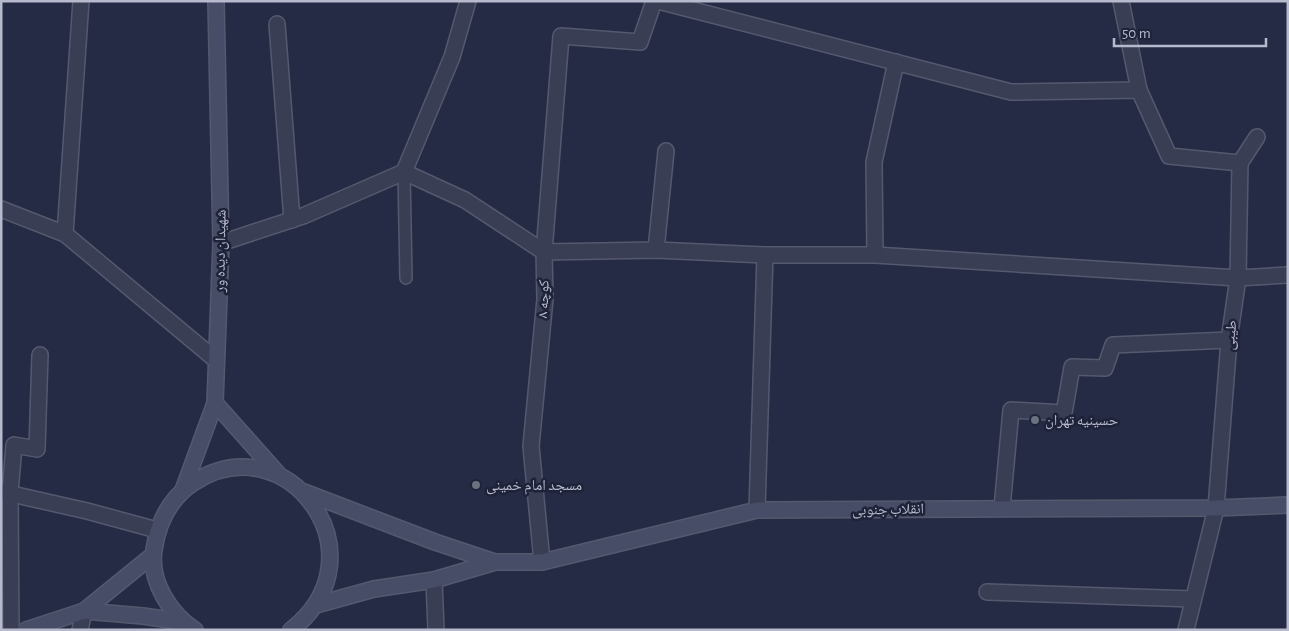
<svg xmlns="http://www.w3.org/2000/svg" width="1289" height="631" font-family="'Alegreya Sans','Noto Naskh Arabic',sans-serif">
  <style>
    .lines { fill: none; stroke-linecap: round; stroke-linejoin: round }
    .lane-casing { stroke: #55596e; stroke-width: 14 }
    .street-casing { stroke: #55596e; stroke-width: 18 }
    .secondary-casing { stroke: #55596e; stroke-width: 18 }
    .lane { stroke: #3a3e54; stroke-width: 11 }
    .street { stroke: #3a3e54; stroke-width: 15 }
    .secondary { stroke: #474c67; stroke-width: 15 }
    .worship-dot { fill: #6b7280; stroke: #1e2339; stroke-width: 2 }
    .labels { text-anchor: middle; stroke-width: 5; stroke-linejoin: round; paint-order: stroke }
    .street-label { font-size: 15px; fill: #b7bacd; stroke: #1e2339 }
    .poi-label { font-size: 15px; fill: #b7bacd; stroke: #1e2339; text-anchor: start }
  </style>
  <rect width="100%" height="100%" fill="#252b44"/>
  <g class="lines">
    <g class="lane-casing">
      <path id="lane" d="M404 172 406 278"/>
    </g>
    <g class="street-casing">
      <g id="street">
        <path d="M658 1 1011 92 1139 90 1169 156 1240 163 1257 137"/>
        <path d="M1121 1 1139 90"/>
        <path d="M277 24 292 220"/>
        <path d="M404 172 465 200 544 252 656 250 765 255H875L1238 278 1288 275"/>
        <path d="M1 209 65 234 216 360"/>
        <path d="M65 234 81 1"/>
        <path d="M221 243 303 216 404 172 452 57 468 1"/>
        <path d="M656 250 666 151"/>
        <path d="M875 255 874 162 896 62"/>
        <path d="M3 492 87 511 157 530"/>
        <path d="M1002 508 1011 410 1064 413 1072 367 1105 368 1113 345 1229 340"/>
        <path d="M757 510 765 255"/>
        <path d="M542 562 531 446 545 299 544 252 561 36 640 42 654 1"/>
        <path d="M434 580 436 630"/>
        <path d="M987 592 1193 599"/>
        <path d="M11 630 10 493 14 445 37 449 40 355"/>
        <path d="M80 630 84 611"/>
        <path d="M1186 630 1216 508 1229 340 1238 278 1240 163"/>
      </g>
    </g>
    <g class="secondary-casing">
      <g id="secondary">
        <path d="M215 403 279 475"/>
        <path d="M183 490 215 403 221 243 216 1"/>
        <path d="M304 492 435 542 495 562"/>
        <path d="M316 605 374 589 434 580 495 562H542L757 510 1216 508 1288 505"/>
        <path d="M84 611 143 616 183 622"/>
        <path d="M26 630 84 611 153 555"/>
        <path d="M195 630C170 614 149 581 154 550 158 522 169 499 193 483 286 421 387 555 291 630"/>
      </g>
    </g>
    <use href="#lane" class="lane"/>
    <use href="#street" class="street"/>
    <use href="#secondary" class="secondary"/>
  </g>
  <g class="worship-dot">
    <circle cx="1035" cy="420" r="5"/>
    <circle cx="476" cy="485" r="5"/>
  </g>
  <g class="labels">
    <g class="street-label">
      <text transform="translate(220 251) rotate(-89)" y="5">شهیدان دیده ور</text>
      <text transform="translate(543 299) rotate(-88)" y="5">کوچه ۸</text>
      <text transform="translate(1230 335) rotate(-84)" y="5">طیبی</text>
      <text transform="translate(888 509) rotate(-1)" y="5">انقلاب جنوبی</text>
    </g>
    <g class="poi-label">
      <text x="1045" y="425">حسینیه تهران</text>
      <text x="486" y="490">مسجد امام خمینی</text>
    </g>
  </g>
  <rect width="1289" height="631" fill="none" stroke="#b7bacd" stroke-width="5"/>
  <path d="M1114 38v8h152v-8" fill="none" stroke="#b7bacd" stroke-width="2.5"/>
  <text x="1122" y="38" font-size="15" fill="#b7bacd" stroke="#1e2339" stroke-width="4" paint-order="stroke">50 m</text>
</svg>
